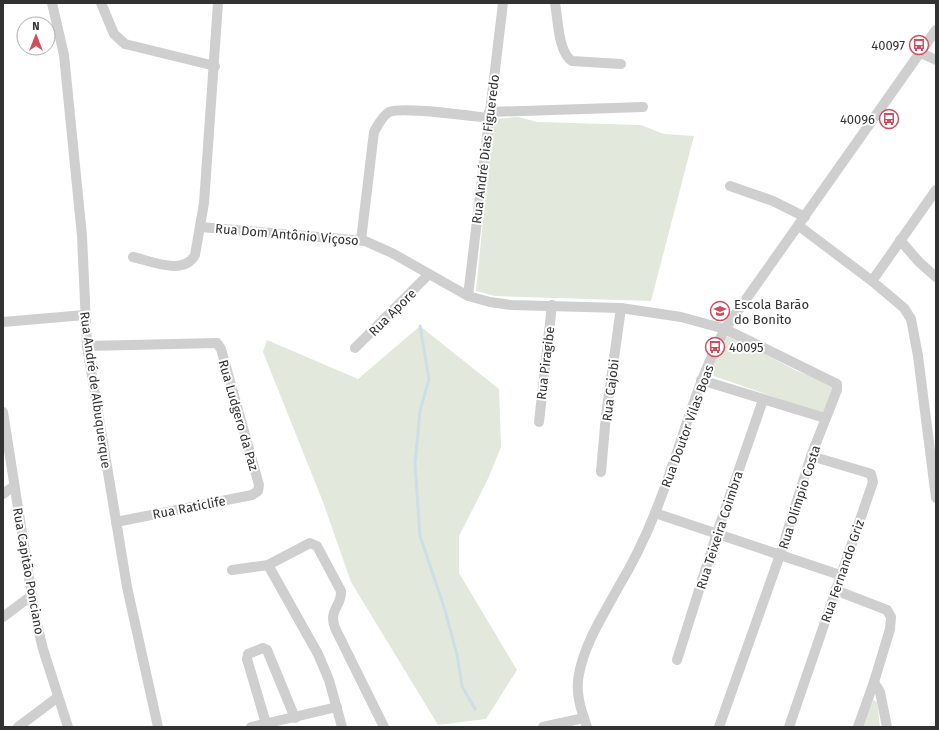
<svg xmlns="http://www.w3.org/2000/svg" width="939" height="730" font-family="'Fira Sans',sans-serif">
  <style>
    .green { fill: #e3e8dd }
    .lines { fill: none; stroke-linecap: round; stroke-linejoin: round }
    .stream { stroke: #cddee6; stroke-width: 3 }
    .street { stroke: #cfcfcf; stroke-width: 10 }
    .labels { text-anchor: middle; stroke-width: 4; stroke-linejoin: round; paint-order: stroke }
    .poi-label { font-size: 13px; fill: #323232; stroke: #fff; text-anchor: end }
    .street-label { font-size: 13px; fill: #323232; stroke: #fff }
  </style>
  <rect width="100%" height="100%" fill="#fff"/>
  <g class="green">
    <path d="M518 117 537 122 641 125 664 134 694 136 651 301 495 296 476 291 493 119Z"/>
    <path d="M420 326 499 389 501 447 487 481 459 536V573L517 670 486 719 438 725 351 582 323 502 263 352 267 340 358 379Z"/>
    <path d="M730 336 797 371 834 385 835 387 822 414 714 376 710 370 726 337Z"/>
    <path d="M873 700 877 702 880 727H863Z"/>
  </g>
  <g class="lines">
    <path class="stream" d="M420 326 429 379 420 411 415 464 420 536 445 610 457 655 462 686 475 709"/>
    <g class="street">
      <path d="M52 3 64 55 82 236 87 346 127 587 158 727"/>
      <path d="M101 3 114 34 125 44 215 66"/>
      <path d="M555 3C558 19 558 52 572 61L621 64"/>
      <path d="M921 53 936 60"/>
      <path d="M489 112 643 107"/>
      <path d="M730 186 773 201 805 217"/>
      <path d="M799 226 872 281 904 308 911 319 918 356 936 498"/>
      <path d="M201 227 365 241 392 253 468 296 490 302 511 305 621 308 681 317 725 329 837 384V390L811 456 780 555 719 727"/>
      <path d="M361 240 374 132C378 125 382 116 389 112 402 106 470 116 489 118"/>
      <path d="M900 240 919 262 936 277"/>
      <path d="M133 257C151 261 184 276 195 255L204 203 218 3"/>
      <path d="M872 281 936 190"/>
      <path d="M468 296 503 3"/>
      <path d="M3 322 85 315"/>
      <path d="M87 346 217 343 221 349 259 485 258 491 252 495 116 522"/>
      <path d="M355 348 428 275"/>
      <path d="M701 380 825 418"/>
      <path d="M3 412 35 616 43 649 68 727"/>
      <path d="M539 422 552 305"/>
      <path d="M601 472 606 415 621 308"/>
      <path d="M3 494 14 486"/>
      <path d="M655 513 840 575"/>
      <path d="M268 565 318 654 329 680 342 727"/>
      <path d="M232 570 268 565 310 543 317 546 341 591C342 606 328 610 335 628L384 727"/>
      <path d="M835 590 887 610 891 617 890 629 874 682 858 727"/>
      <path d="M3 617 31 596"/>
      <path d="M677 660 717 533 763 400"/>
      <path d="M874 682 880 692 887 727"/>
      <path d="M18 727 58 697"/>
      <path d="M251 727 337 707"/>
      <path d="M267 727 247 659 248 654 263 648 267 650 295 718"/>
      <path d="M543 727 584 718"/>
      <path d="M587 727C581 710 575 692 579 674 585 642 604 614 619 586 633 563 645 538 655 513 680 452 694 387 725 329L936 30"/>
      <path d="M789 727 873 482 871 474 865 472 811 456"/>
    </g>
  </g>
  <defs>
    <g id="bus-ring" transform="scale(1)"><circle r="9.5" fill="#fff" stroke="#d24c5d" stroke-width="1.5"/><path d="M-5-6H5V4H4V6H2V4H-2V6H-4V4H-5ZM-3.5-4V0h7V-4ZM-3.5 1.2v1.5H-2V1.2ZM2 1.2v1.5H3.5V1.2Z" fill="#d24c5d"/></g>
    <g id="school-ring" transform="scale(1)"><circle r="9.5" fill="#fff" stroke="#d24c5d" stroke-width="1.5"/><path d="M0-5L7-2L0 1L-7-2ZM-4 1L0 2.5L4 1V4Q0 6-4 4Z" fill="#d24c5d"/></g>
  </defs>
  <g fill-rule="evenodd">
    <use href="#bus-ring" x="919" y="45"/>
    <use href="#bus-ring" x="889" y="119"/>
    <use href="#school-ring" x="720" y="311"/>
    <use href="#bus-ring" x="715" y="347"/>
  </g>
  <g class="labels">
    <g class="poi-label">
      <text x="905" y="50">40097</text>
      <text x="875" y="124">40096</text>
      <text x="734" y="309" text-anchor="start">Escola Barão<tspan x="734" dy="15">do Bonito</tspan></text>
      <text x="729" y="352" text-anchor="start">40095</text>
    </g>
    <g class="street-label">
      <text transform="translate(485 149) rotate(-83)" y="5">Rua André Dias Figueredo</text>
      <text transform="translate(287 234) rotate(5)" y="5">Rua Dom Antônio Viçoso</text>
      <text transform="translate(392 312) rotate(-45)" y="5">Rua Apore</text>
      <text transform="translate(545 363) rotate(-83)" y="5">Rua Piragibe</text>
      <text transform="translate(96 390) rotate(82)" y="5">Rua André de Albuquerque</text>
      <text transform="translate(610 390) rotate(-83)" y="5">Rua Cajobi</text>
      <text transform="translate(239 415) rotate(74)" y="5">Rua Ludgero da Paz</text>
      <text transform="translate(687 426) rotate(-70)" y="5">Rua Doutor Vilas Boas</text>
      <text transform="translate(799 497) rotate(-72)" y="5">Rua Olímpio Costa</text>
      <text transform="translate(189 507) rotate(-11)" y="5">Rua Raticlife</text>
      <text transform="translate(719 530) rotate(-72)" y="5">Rua Teixeira Coimbra</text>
      <text transform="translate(29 571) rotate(80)" y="5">Rua Capitão Ponciano</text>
      <text transform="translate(842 571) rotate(-71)" y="5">Rua Fernando Griz</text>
    </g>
  </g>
  <rect width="939" height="730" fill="none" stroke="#323232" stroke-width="8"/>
  <g transform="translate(36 36)"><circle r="19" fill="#ffffff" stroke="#adadad"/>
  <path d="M0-3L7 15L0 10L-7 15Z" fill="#d24c5d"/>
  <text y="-6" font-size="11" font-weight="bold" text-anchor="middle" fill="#323232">N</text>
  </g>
</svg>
